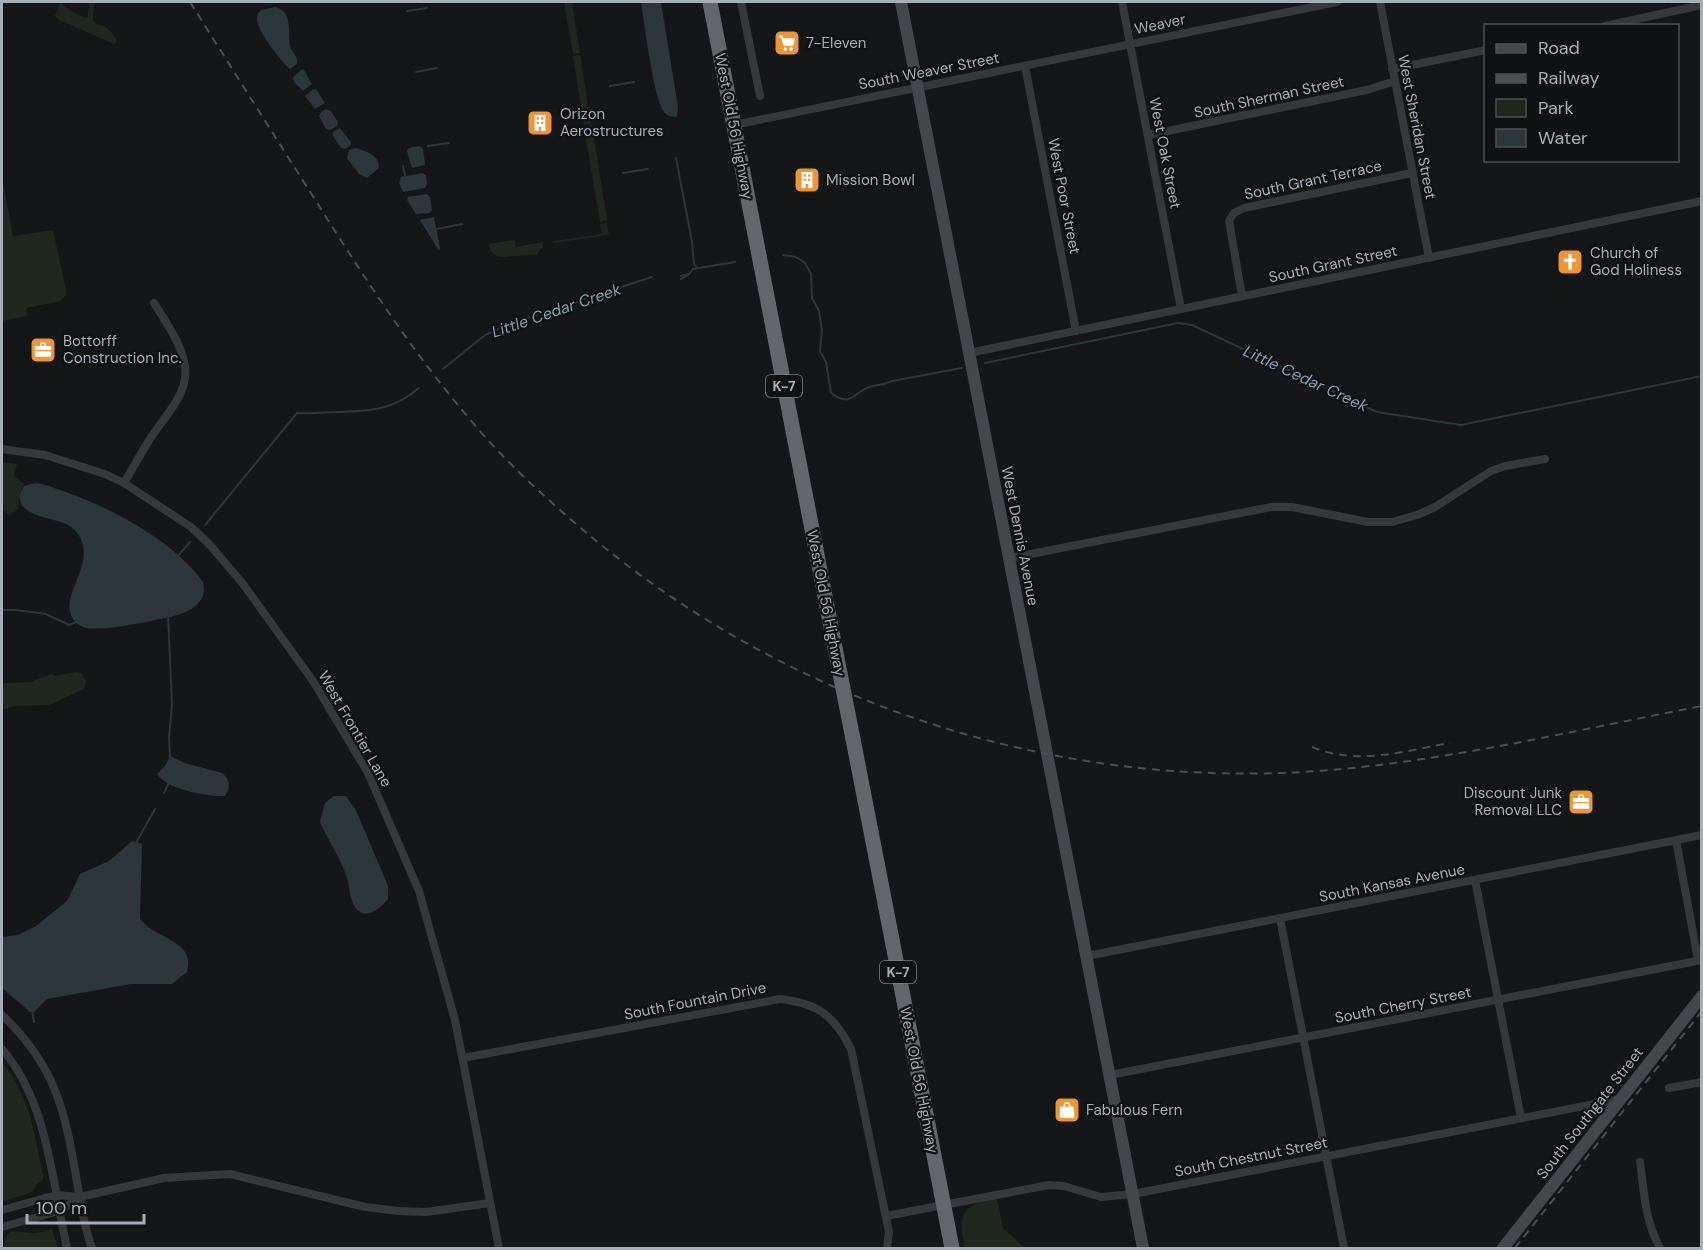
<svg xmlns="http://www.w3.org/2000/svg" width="1703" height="1250" font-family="'DM Sans',sans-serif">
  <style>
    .green { fill: #1f271f }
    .water { fill: #2c363b }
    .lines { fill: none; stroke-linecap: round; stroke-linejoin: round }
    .stream { stroke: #2c363b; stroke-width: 2 }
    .street { stroke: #36383c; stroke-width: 8 }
    .secondary { stroke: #44474c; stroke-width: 12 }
    .highway { stroke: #63676d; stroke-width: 15 }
    .rail { stroke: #4b4e53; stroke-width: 2; stroke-dasharray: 8 6; stroke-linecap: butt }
    .highway-bridge { stroke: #63676d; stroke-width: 15 }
    .labels { text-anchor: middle; stroke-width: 4.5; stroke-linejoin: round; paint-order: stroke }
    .shield { fill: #101112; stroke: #7a7f86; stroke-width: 1.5 }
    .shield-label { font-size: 14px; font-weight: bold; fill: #a8aeb7 }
    .street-label { font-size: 15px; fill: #a8aeb7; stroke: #101112 }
    .poi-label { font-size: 15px; fill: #a8aeb7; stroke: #101112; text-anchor: start }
    .water-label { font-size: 16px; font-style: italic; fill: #7fa1b1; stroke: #101112 }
  </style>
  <rect width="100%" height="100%" fill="#151617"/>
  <g class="green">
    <path d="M90 2H95C94 6 93 11 93 16 92 25 100 24 105 27 110 30 115 36 117 41L114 44 59 20 55 16 60 3 78 15 87 18Z"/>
    <path d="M564 2H572L580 53 573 54Z"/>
    <path d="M580 55 591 123 584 125 573 56Z"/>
    <path d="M592 125 607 220 600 222 584 127Z"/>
    <path d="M2 177 13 236 53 230 67 294 60 301 26 308 27 316 2 321Z"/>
    <path d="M607 223 609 235 553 243V241L596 235 602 233 600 224Z"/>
    <path d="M515 240 516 247 543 242V247L537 255 501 257C495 256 490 252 489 245L492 243Z"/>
    <path d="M2 462 17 464 14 476 24 484 19 496 18 509 10 515 2 510Z"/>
    <path d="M75 672 82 673 86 682 84 689 49 705 15 706 2 710V685L6 683 30 682 51 674 56 676Z"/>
    <path d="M2 1061C29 1095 35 1134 43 1175V1180L36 1185 32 1192 2 1202Z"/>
    <path d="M997 1198 1003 1228 1025 1248H965C957 1214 961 1205 997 1198Z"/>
    <path d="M52 1229 58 1248H4C5 1226 15 1232 32 1233 39 1233 45 1231 52 1229Z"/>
  </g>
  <g class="water">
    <path d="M641 2H661L678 107 677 117C672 117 668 116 665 113 654 103 644 20 641 2Z"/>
    <path d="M275 7C293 11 288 32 290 46 292 54 299 56 297 64L290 69C282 63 256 29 257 19 257 14 258 13 261 10Z"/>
    <path d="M302 69 304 70 312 84 303 91 294 82 293 77Z"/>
    <path d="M316 89 325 103 315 109 305 96 312 90Z"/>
    <path d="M326 109 331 111 338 122 337 126 330 130 326 129 319 116 321 112Z"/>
    <path d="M340 128 351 142V145L345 149 341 148 333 136V132Z"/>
    <path d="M420 146 423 149 425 165 412 168 407 151 409 148Z"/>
    <path d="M356 148C367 152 379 154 379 168L367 178 359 174 347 158 349 150Z"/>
    <path d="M422 173 426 175 427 184 425 188 403 192 399 183 401 177Z"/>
    <path d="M427 194 430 197 432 210 429 213 416 214 407 200 408 197Z"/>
    <path d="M434 217 440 248 439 251 420 220Z"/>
    <path d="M36 483C45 484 54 488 63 491 110 507 174 541 203 582 208 602 192 611 174 616 156 620 99 633 83 627 70 622 67 607 71 596 77 576 92 554 78 534 68 520 52 521 37 515 31 513 27 510 22 506L19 496 24 486Z"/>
    <path d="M170 756 185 763 222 773C230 779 231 787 225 796 208 797 166 789 157 774L165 766Z"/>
    <path d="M334 796H346L356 810 388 886V899C382 906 370 918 360 912 350 906 350 888 347 878 341 858 328 841 320 822L325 803Z"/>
    <path d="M132 841 142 844 140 918C152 939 197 939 187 972L172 984H131L47 999 34 1012H30L2 988V937L18 935 36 926 67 901 80 874 109 861Z"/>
  </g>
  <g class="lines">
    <g class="stream">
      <path d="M407 11 427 8"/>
      <path d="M416 72 437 68"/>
      <path d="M610 86 634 82"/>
      <path d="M428 146 449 143"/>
      <path d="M676 158 692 242 694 264 697 268"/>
      <path d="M403 166 405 175"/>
      <path d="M623 173 648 169"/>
      <path d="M437 229 462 224"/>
      <path d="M783 255 796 257 805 263 811 274 812 298 819 311 822 330 820 351 826 362 831 393C851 408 853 393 869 387 878 384 882 386 892 381L962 368"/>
      <path d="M681 276 689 274 693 269 735 262"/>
      <path d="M681 279 688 275"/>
      <path d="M985 363 1178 323 1192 325 1377 412 1461 425 1702 376"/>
      <path d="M443 369 485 335 518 321 652 277"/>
      <path d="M205 525 297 413C310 414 322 412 335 412 369 411 392 411 419 388"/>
      <path d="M177 557 190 542"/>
      <path d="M2 610H16L46 614 69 625 79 621"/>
      <path d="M168 614 172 704 169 738 170 758"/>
      <path d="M164 793 169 782"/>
      <path d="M136 843 155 809"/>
      <path d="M32 1010 34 1022"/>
    </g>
    <g class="street">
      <path d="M741 2 760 96"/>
      <path d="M1122 2 1181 309"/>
      <path d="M1380 2 1429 258"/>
      <path d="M1605 26 1702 5"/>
      <path d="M1025 66 1076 331"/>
      <path d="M1392 69 1486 50"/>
      <path d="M734 125 1337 2"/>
      <path d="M1148 135 1367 90 1395 81"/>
      <path d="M1242 296 1229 221 1234 213 1244 208 1412 173"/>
      <path d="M969 353 1702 201"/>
      <path d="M2 449 45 455 105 474 124 483 191 527 210 545 243 584 313 681 368 773 419 891 455 1020 499 1248"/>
      <path d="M124 483C133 468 141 453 150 439 165 415 192 392 184 361 179 340 165 321 154 303"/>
      <path d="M1010 558 1271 507H1292L1368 522H1392L1417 515 1435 507 1491 471 1505 466 1545 459"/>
      <path d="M1676 840 1698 960"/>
      <path d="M1475 880 1521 1118"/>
      <path d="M1280 918 1344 1248"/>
      <path d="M1087 956 1702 835"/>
      <path d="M2 1015C56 1066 65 1111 77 1182 81 1204 84 1227 92 1248"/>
      <path d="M2 1049C48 1102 52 1182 67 1248"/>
      <path d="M463 1058 780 999C817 1003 834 1015 851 1049L889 1232 887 1248"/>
      <path d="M1110 1075 1702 960"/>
      <path d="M1669 1088 1702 1082"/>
      <path d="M1640 1162C1644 1192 1645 1221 1660 1248"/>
      <path d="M2 1210 56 1195 80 1197 164 1178 230 1174 365 1207 399 1211 426 1212 490 1203"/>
      <path d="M886 1216 1049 1185 1064 1186 1101 1197 1133 1194 1620 1099"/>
      <path d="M2 1227 59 1211 79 1198"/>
    </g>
    <g class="secondary">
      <path d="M901 2 1143 1248"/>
      <path d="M1503 1248 1702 996"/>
    </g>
    <g class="highway">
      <path d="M710 2 835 648"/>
      <path d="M853 739 952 1248"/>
    </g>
    <g class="rail">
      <path d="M190 2C231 67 272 132 314 198 362 274 410 349 468 417 496 451 527 481 559 509 757 687 1015 782 1281 773 1420 768 1565 732 1702 706"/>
      <path d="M1312 747C1357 766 1404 751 1450 743"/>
      <path d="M1515 1248 1702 1011"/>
    </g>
    <path class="highway-bridge" d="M835 648 853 739"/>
  </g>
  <defs>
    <g id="supermarket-square" transform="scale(1.35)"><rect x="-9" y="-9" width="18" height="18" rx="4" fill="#ed9637" stroke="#101112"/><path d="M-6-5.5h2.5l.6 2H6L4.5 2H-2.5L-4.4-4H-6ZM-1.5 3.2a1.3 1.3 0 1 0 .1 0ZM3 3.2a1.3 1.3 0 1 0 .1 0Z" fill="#fff"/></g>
    <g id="building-square" transform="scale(1.35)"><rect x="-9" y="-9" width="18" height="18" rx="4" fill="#ed9637" stroke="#101112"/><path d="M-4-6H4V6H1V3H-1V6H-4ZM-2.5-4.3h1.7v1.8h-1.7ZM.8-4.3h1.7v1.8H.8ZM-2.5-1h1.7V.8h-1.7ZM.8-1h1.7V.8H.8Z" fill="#fff"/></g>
    <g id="church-square" transform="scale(1.35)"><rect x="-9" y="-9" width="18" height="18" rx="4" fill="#ed9637" stroke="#101112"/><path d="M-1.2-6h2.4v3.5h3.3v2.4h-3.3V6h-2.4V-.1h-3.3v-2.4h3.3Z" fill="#fff"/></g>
    <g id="office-square" transform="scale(1.35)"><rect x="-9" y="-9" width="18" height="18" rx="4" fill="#ed9637" stroke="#101112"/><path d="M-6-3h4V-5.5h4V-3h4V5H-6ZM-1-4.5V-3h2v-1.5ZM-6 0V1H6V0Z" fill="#fff"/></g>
    <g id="shop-square" transform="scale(1.35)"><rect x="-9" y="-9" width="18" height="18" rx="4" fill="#ed9637" stroke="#101112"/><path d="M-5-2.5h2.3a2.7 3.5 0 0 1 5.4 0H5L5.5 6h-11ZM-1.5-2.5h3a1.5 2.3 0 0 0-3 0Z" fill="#fff"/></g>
  </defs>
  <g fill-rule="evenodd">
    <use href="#supermarket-square" x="787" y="43"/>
    <use href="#building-square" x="540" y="123"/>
    <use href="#building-square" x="807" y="180"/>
    <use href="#church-square" x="1570" y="262"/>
    <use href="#office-square" x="43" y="350"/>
    <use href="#office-square" x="1581" y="802"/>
    <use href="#shop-square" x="1067" y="1110"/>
  </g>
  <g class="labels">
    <g class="shield">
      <rect x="766" y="375" width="36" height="22" rx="4.5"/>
      <rect x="880" y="961" width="36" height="22" rx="4.5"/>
    </g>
    <g class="shield-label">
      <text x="784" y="391">K-7</text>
      <text x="898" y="977">K-7</text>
    </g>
    <g class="street-label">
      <text transform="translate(1160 24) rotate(-12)" y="5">Weaver</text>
      <text transform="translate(929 71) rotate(-11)" y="5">South Weaver Street</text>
      <text transform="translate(1269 97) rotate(-12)" y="5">South Sherman Street</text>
      <text transform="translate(734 126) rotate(79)" y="5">West Old 56 Highway</text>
      <text transform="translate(1417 127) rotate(79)" y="5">West Sheridan Street</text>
      <text transform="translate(1165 153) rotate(79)" y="5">West Oak Street</text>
      <text transform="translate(1313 180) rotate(-12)" y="5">South Grant Terrace</text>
      <text transform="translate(1064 196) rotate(79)" y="5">West Poor Street</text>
      <text transform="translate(1333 264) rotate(-12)" y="5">South Grant Street</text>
      <text transform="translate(1020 536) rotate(79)" y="5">West Dennis Avenue</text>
      <text transform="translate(826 603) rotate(79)" y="5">West Old 56 Highway</text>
      <text transform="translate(355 729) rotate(60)" y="5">West Frontier Lane</text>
      <text transform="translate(1392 883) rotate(-11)" y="5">South Kansas Avenue</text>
      <text transform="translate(695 1001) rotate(-11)" y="5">South Fountain Drive</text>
      <text transform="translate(1403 1005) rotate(-11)" y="5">South Cherry Street</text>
      <text transform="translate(919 1080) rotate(79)" y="5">West Old 56 Highway</text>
      <text transform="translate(1590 1113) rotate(-52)" y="5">South Southgate Street</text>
      <text transform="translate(1251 1157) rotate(-11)" y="5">South Chestnut Street</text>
    </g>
    <g class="poi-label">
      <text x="806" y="48">7-Eleven</text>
      <text x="560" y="119">Orizon<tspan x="560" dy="17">Aerostructures</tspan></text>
      <text x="826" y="185">Mission Bowl</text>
      <text x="1590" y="258">Church of<tspan x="1590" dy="17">God Holiness</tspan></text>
      <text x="63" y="346">Bottorff<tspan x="63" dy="17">Construction Inc.</tspan></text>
      <text x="1562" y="798" text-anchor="end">Discount Junk<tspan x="1562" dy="17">Removal LLC</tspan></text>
      <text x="1086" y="1115">Fabulous Fern</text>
    </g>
    <g class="water-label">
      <text transform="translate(556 310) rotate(-19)" y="6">Little Cedar Creek</text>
      <text transform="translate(1306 378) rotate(25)" y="6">Little Cedar Creek</text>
    </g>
  </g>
  <rect width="1703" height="1250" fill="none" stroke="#a8aeb7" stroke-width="6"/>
  <rect x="1484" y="24" width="195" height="138" fill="#101112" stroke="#4d5054" stroke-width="1.5"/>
  <rect x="1496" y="44" width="30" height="9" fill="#44474c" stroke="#4d5054" stroke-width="1.5"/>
  <text x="1538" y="54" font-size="18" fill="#a8aeb7">Road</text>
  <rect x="1496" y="74" width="30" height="9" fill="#4b4e53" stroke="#4d5054" stroke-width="1.5"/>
  <text x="1538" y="84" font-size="18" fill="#a8aeb7">Railway</text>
  <rect x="1496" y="99" width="30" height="18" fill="#1f271f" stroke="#4d5054" stroke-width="1.5"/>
  <text x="1538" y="114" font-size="18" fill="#a8aeb7">Park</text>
  <rect x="1496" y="129" width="30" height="18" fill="#2c363b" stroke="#4d5054" stroke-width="1.5"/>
  <text x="1538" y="144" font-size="18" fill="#a8aeb7">Water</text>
  <path d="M27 1214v9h117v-9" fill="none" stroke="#a8aeb7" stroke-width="3"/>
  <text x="36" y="1214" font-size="18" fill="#a8aeb7" stroke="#101112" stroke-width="4.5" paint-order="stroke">100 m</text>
</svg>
